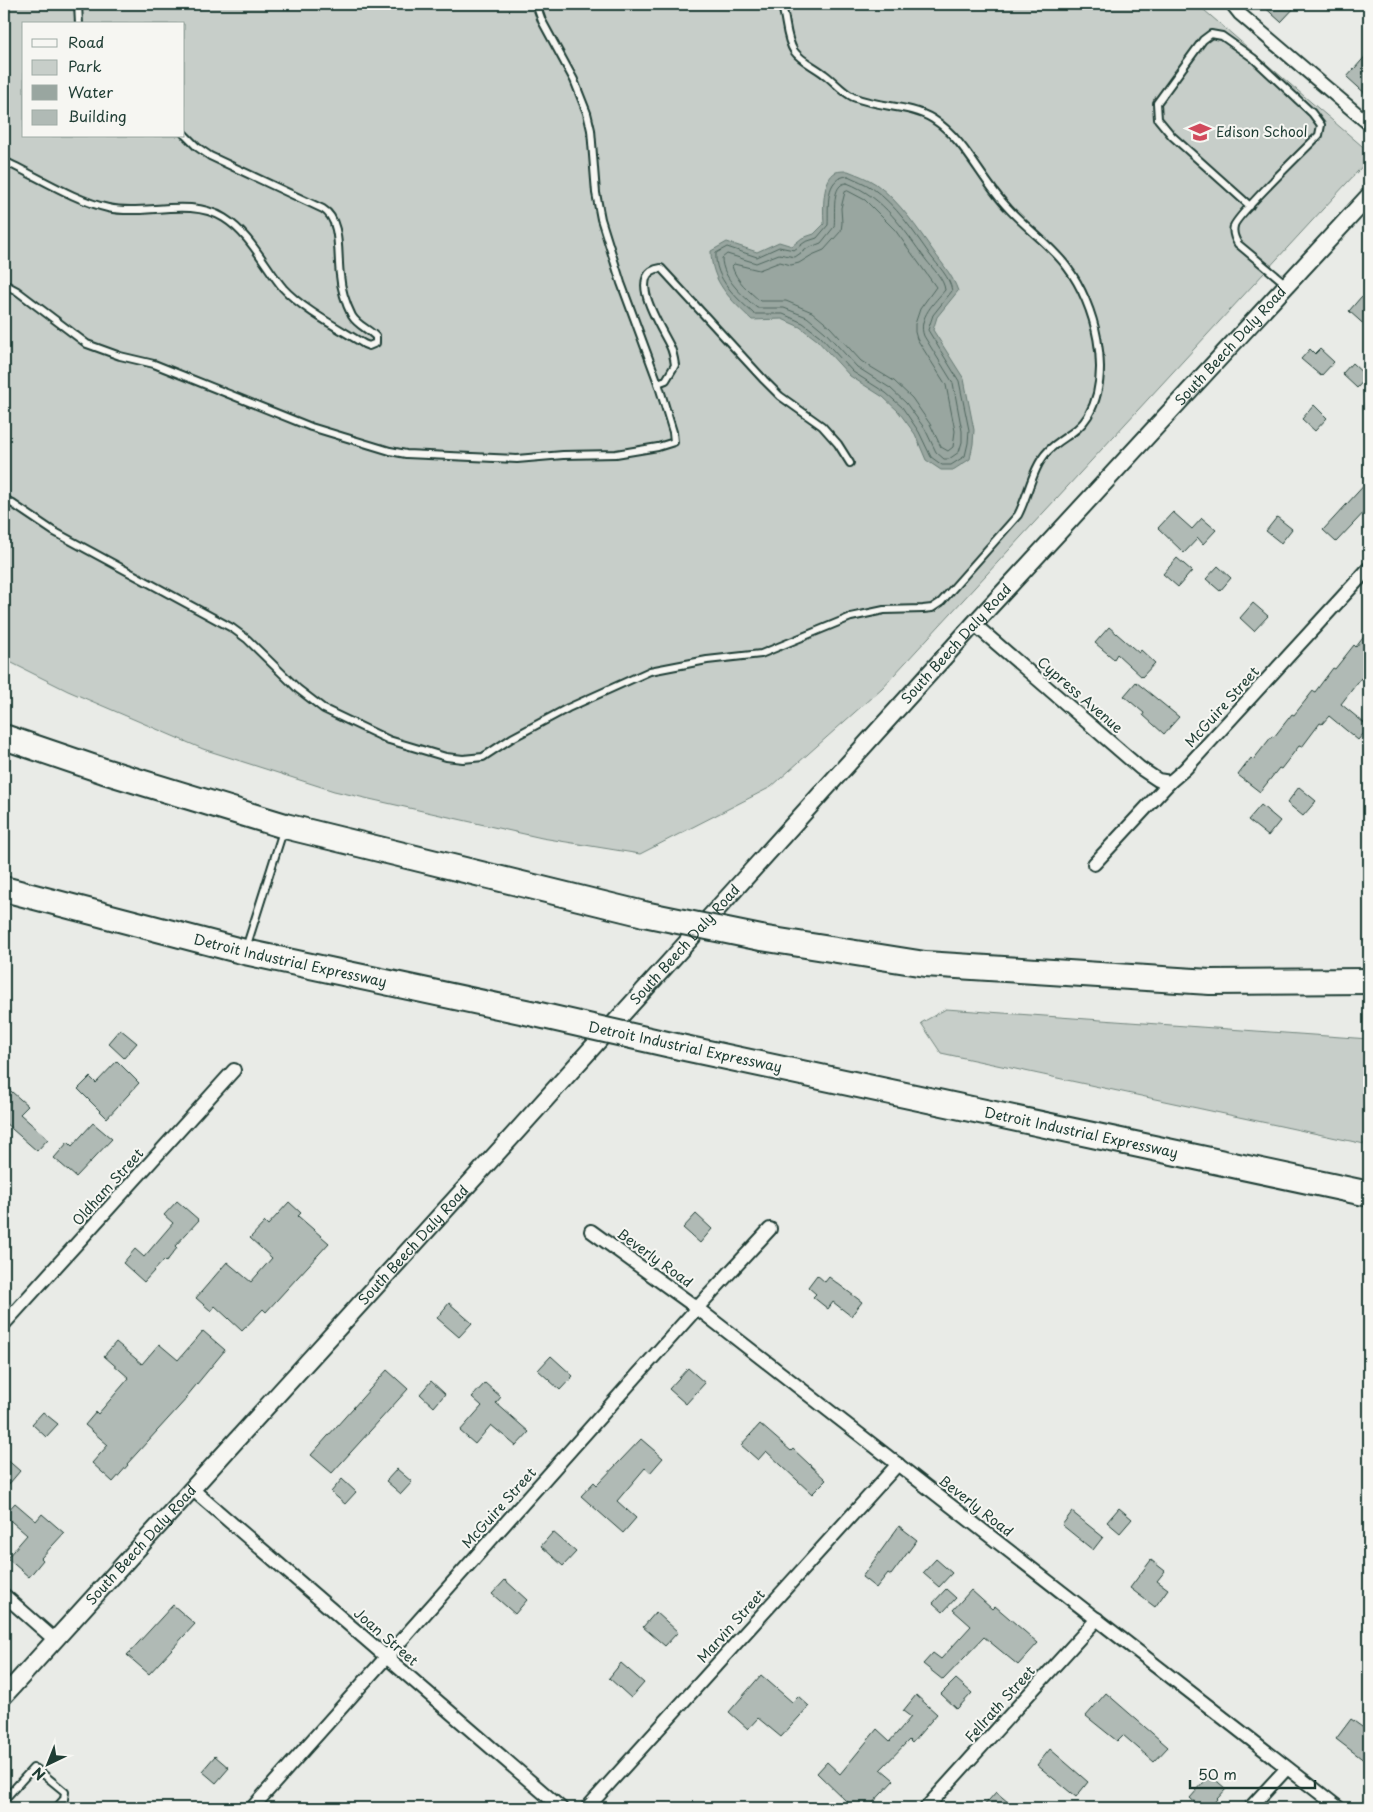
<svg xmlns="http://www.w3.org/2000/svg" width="1373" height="1812" font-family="'Playpen Sans',sans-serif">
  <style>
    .green { fill: #c7cec9; stroke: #73867e; fill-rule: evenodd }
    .water { fill: #99a6a0; stroke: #687c75 }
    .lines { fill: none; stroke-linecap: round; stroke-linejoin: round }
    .shore { stroke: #50675f; stroke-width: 1 }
    .building { fill: #b0bab5; stroke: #1f3d34 }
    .service-casing { stroke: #1f3d34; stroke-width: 10 }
    .minor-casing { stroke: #1f3d34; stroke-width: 16 }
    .tertiary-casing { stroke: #1f3d34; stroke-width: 20 }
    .motorway-casing { stroke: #1f3d34; stroke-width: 28 }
    .service { stroke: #f6f6f2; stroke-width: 6 }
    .minor { stroke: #f6f6f2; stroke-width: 12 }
    .tertiary { stroke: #f6f6f2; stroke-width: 16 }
    .motorway { stroke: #f6f6f2; stroke-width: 24 }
    .motorway-bridge-casing { stroke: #1f3d34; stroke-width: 28; stroke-linecap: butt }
    .motorway-bridge { stroke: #f6f6f2; stroke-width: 24 }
    .labels { text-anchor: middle; stroke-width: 4; stroke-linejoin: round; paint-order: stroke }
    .poi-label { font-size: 14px; fill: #1f3d34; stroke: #f6f6f2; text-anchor: start }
    .street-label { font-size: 14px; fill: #1f3d34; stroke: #f6f6f2 }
  </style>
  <rect width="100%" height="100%" fill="#e9ebe7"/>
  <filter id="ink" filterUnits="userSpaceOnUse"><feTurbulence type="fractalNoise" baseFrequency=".02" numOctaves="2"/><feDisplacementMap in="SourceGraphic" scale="10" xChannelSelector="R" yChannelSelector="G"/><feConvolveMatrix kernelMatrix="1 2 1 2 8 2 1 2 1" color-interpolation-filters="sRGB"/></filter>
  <g filter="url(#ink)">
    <g class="green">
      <path d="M4 4H1197L1369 152V159L882 688 771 787 640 854 542 838 334 791 203 749 68 691 4 659ZM24 24H184V136H24Z"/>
      <path d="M946 1009 1369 1039V1145L941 1053 921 1023Z"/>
    </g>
    <path class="water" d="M848 171C858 175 867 178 876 184 900 202 917 228 934 252 943 265 953 276 958 291L937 317 933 330 964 379 974 430 973 444 970 459 953 470H941L926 460 915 434 898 411 883 397 850 376 817 340 800 327 782 319 752 320C731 300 711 282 711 251L727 242 757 252 779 242 792 246 802 238 814 234 824 224C823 210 822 179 836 172 839 171 845 171 848 171Z"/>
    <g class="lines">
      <g class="shore">
        <path d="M848 176C856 180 865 183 872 188 896 205 913 231 930 255 938 266 950 277 952 291L933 315 928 330 959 381 969 430 968 443 965 456 951 465H942L931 457 919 432 902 407 886 393 853 372 820 336 803 323 783 314H754C737 298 714 279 716 253L727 247 757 257 779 247 794 250 805 242 817 238 828 225C829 207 824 177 848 176Z"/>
        <path d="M847 183C884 197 904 230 926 260 933 269 944 279 945 290 935 302 917 318 924 336L953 383 962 431V442L959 452 949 459H944L936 452 925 429 906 403 890 388 857 367 825 332 807 317 784 308H757C743 296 722 278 722 258L727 254 756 263 779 254 795 257 808 248 821 243 834 227C836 215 830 183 847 183Z"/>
        <path d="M848 191 865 200 895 230 936 287 920 309 915 324V332L917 339 946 385 955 431 953 447 948 451 941 447 930 424 912 398 894 381 861 361 830 327 812 312 786 301H760C749 291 736 281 732 266L734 264 759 270 780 262 791 265 799 263 812 255 824 250 841 231 842 223 841 208 845 192Z"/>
      </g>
    </g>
    <g class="building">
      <path d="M1261 4H1298L1281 22Z"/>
      <path d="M1369 52V97L1347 77Z"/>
      <path d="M1361 297 1369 304V329L1349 311Z"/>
      <path d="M1310 349 1315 354 1320 349 1334 362 1321 376 1301 359Z"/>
      <path d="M1352 363 1367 377 1357 388 1342 374Z"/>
      <path d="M1314 405 1327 418 1315 431 1302 419Z"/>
      <path d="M1369 480V507L1336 542 1323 530Z"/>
      <path d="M1173 512 1192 529 1202 518 1216 530 1203 544 1198 538 1184 553 1158 528Z"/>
      <path d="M1277 517 1292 529 1281 543 1266 531Z"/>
      <path d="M1177 558 1192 571 1178 587 1163 574Z"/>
      <path d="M1218 566 1231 578 1220 591 1206 579Z"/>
      <path d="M1253 603 1268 616 1254 631 1240 618Z"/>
      <path d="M1109 627 1139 653 1141 650 1155 663 1142 677 1117 654 1114 659 1095 643Z"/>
      <path d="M1369 630V684L1361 678 1341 704 1369 727 1358 740 1329 716 1322 724 1320 723 1302 747 1299 746 1281 769 1279 768 1260 792 1238 775 1251 758 1253 760 1272 736 1274 737 1292 714 1294 715 1313 691 1315 692 1333 668 1335 669 1354 645 1356 647Z"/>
      <path d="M1136 682 1179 717 1164 734 1143 715 1144 713 1124 696Z"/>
      <path d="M1299 787 1316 801 1303 816 1287 803Z"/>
      <path d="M1261 805 1280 821 1268 836 1248 820Z"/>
      <path d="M120 1029 137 1043 124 1058 108 1043Z"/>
      <path d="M117 1061 139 1083 107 1118 78 1089 90 1077 96 1083Z"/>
      <path d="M4 1085 28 1106 20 1114 48 1139 37 1151 4 1122Z"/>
      <path d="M93 1123 112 1139 76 1177 54 1158 68 1142 72 1146Z"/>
      <path d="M177 1201 199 1220 175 1246 177 1248 166 1262 164 1260 144 1282 123 1263 135 1249 144 1257 173 1223 164 1215Z"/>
      <path d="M289 1202 301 1213 298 1216 329 1243 266 1312 263 1309 242 1331 215 1306 211 1311 196 1298 227 1262 251 1282 272 1258 250 1238 265 1222 268 1225Z"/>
      <path d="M696 1214 712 1229 700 1243 683 1228Z"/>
      <path d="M817 1275 825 1282 829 1277 862 1302 851 1316 833 1302 828 1309 813 1297 816 1294 808 1287Z"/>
      <path d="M449 1303 472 1323 459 1337 437 1318Z"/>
      <path d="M203 1331 225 1350 187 1396 188 1397 127 1464 128 1465 113 1482 92 1463 108 1445 85 1425 96 1412 98 1414 129 1378 104 1356 116 1342 142 1364 159 1344 178 1360Z"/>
      <path d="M551 1356 573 1376 560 1390 538 1370Z"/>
      <path d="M688 1368 705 1383 686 1404 669 1389Z"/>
      <path d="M387 1370 408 1389 332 1473 311 1455Z"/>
      <path d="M431 1381 445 1394 434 1407 420 1394Z"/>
      <path d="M485 1383 501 1397 496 1403 529 1432 516 1446 491 1425 475 1444 460 1431 482 1406 472 1397Z"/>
      <path d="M43 1412 58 1424 46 1437 32 1424Z"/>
      <path d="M760 1424 791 1451 793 1449 826 1480 812 1494 766 1451 758 1460 741 1445Z"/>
      <path d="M641 1439 663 1458 650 1473 645 1468 617 1501 636 1518 623 1533 581 1496 594 1482 597 1485Z"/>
      <path d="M4 1457 20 1471 4 1490Z"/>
      <path d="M397 1469 412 1482 401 1494 386 1481Z"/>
      <path d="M342 1479 356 1492 345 1504 331 1492Z"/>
      <path d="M15 1503 36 1521 42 1514 64 1533 41 1558 43 1560 29 1577 7 1558 27 1535 4 1515Z"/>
      <path d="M1119 1508 1132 1519 1120 1533 1107 1522Z"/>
      <path d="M1072 1512 1103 1537 1093 1550 1062 1525Z"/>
      <path d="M899 1526 917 1540 891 1575 888 1573 876 1588 862 1577Z"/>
      <path d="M553 1532 576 1552 563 1566 541 1546Z"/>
      <path d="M936 1559 952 1573 939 1587 923 1573Z"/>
      <path d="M1151 1560 1165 1571 1157 1581 1168 1589 1155 1607 1130 1588Z"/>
      <path d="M505 1580 527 1600 515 1614 492 1594Z"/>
      <path d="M946 1589 956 1598 943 1612 933 1603Z"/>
      <path d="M971 1590 992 1609 995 1606 1038 1643 1018 1665 984 1637 943 1680 923 1664 933 1653 941 1659 971 1626 953 1610Z"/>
      <path d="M173 1605 195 1624 149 1674 127 1655Z"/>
      <path d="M656 1612 678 1632 665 1646 643 1627Z"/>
      <path d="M621 1663 644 1683 631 1698 609 1678Z"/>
      <path d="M761 1675 792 1702 798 1696 809 1706 781 1737 758 1718 748 1729 729 1712Z"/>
      <path d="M956 1679 972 1693 957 1709 941 1694Z"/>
      <path d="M1106 1693 1168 1747 1154 1762 1123 1735 1117 1741 1086 1716Z"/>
      <path d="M916 1695 937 1714 912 1743 909 1740 881 1769 894 1780 868 1808H842L847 1802 817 1773 827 1762 840 1774 877 1729 890 1741 911 1717 903 1711Z"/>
      <path d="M1351 1719 1369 1732V1764L1336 1739Z"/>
      <path d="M1050 1749 1088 1782 1076 1797 1037 1765Z"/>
      <path d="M215 1756 229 1768 216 1783 202 1771Z"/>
      <path d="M1210 1775 1226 1789 1209 1808H1201L1190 1798Z"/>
      <path d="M996 1792 1015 1808H982Z"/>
    </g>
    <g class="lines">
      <g class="service-casing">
        <g id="service">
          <path d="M78 4 79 24"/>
          <path d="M536 4 542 21 574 80 587 113 591 130 596 193 601 219 621 283 658 383 666 380 675 365C674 358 673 352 670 346 662 329 624 273 661 268L764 380 780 396 822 426 838 444 850 463"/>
          <path d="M4 161C35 175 75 201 108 208 145 216 189 197 224 218 250 234 264 265 283 288 302 309 340 329 364 344L369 346 376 343V337C369 329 358 326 352 316 346 304 341 288 340 275 337 255 342 220 323 209L210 156 197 147 184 134"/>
          <path d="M1250 206 1172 136 1158 119 1157 103 1203 40 1211 34 1222 36 1253 58 1312 113 1321 125 1319 135C1307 147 1235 217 1234 226 1232 233 1235 239 1238 244L1286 284"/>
          <path d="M4 284 17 291 87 344 120 356 154 364 311 427 390 451 406 454 517 459 563 455 616 454 658 447 674 442 673 432 658 383"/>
          <path d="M4 498 53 531 232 628 247 639 298 689 324 709 389 740 446 757 463 759 483 757 512 738 568 708 650 671 707 660 761 654 851 617 884 610 923 609 932 608 941 602 1018 515C1028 496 1033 466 1048 451 1061 437 1077 434 1088 416 1113 373 1095 304 1067 267 1051 245 1026 228 1008 208 981 180 966 140 933 119 909 104 879 108 853 97 842 92 834 81 824 74 814 66 801 61 794 51 785 37 787 18 781 4"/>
          <path d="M246 948 283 831"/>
          <path d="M4 1800 33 1768 37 1769 65 1792 64 1799 56 1808"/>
        </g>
      </g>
      <g class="minor-casing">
        <g id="minor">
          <path d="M1232 4 1240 14 1369 124"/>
          <path d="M974 624 1140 768 1158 780 1170 782"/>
          <path d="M1094 864 1170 782 1185 769 1369 568"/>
          <path d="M591 1231 697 1308 1339 1808"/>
          <path d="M4 1324 234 1070"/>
          <path d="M192 1489 561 1808"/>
          <path d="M4 1595 55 1640"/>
          <path d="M252 1808 697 1308 770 1229"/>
          <path d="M587 1808 898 1464"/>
          <path d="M926 1808 1097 1619"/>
          <path d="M1250 1808 1287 1768"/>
        </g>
      </g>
      <g class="tertiary-casing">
        <g id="tertiary">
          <path id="s1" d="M4 1696 517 1131 974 624 1369 196"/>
        </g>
      </g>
      <g class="motorway-casing">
        <g id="motorway">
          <path d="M4 737 104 771 285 826 644 914"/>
          <path id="s2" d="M4 889 245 952 535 1014"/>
          <path d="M761 938 925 964 1210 982 1369 981"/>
          <path id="s3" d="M680 1047 1369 1194"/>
        </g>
      </g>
      <use href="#service" class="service"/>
      <use href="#minor" class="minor"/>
      <use href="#tertiary" class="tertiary"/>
      <use href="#motorway" class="motorway"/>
      <g class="motorway-bridge-casing">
        <g id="motorway-bridge">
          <path d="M644 914 761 938"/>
          <path d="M535 1014 680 1047"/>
        </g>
      </g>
      <use href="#motorway-bridge" class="motorway-bridge"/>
    </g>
  </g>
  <defs>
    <g id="school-bare" transform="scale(1.725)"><path d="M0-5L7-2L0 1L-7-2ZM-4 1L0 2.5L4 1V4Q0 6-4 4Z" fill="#d1495b" stroke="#f6f6f2" stroke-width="2.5" paint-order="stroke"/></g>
  </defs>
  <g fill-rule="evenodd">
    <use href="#school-bare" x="1200" y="132"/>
  </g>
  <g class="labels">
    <g class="poi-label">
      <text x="1216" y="137">Edison School</text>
    </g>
    <g class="street-label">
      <text dy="5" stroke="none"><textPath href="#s1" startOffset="1824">South Beech Daly Road</textPath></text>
      <text dy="5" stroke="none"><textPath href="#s1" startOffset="1419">South Beech Daly Road</textPath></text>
      <text transform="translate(1080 695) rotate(41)" y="5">Cypress Avenue</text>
      <text transform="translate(1222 707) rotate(-48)" y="5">McGuire Street</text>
      <text dy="5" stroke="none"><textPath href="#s1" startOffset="1014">South Beech Daly Road</textPath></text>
      <text dy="5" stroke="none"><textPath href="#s2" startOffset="295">Detroit Industrial Expressway</textPath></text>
      <text transform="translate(685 1047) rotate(12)" y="5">Detroit Industrial Expressway</text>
      <text dy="5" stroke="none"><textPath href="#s3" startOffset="410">Detroit Industrial Expressway</textPath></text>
      <text transform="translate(108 1187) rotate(-48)" y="5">Oldham Street</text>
      <text dy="5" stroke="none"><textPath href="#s1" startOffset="609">South Beech Daly Road</textPath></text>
      <text transform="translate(655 1258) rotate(36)" y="5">Beverly Road</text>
      <text transform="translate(976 1506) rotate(38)" y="5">Beverly Road</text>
      <text transform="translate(499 1508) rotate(-48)" y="5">McGuire Street</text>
      <text dy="5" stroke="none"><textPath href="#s1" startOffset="204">South Beech Daly Road</textPath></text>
      <text transform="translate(731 1626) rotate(-48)" y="5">Marvin Street</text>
      <text transform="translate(386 1637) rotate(41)" y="5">Joan Street</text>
      <text transform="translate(1000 1704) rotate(-48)" y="5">Fellrath Street</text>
    </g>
  </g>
  <rect width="1373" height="1812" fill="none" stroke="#f6f6f2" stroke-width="20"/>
  <rect x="10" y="10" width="1353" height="1792" fill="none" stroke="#1f3d34" stroke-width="2" filter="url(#ink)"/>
  <rect x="22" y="22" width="162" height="115" fill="#f6f6f2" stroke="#a0aca6"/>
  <rect x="32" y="39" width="25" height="8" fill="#f6f6f2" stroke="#a0aca6"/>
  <text x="68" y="48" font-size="15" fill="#1f3d34">Road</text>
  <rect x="32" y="60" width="25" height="15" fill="#c7cec9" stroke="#a0aca6"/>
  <text x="68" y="72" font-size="15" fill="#1f3d34">Park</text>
  <rect x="32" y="85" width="25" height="15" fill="#99a6a0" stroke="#a0aca6"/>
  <text x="68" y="98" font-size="15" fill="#1f3d34">Water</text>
  <rect x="32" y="110" width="25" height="15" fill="#b0bab5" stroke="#a0aca6"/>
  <text x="68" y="122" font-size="15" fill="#1f3d34">Building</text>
  <g transform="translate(48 1764) rotate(223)" stroke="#f6f6f2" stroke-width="4" paint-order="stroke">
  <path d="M0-4L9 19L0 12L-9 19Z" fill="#1f3d34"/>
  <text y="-8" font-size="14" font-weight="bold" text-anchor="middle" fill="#1f3d34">N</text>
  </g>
  <path d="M1190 1780v8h125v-8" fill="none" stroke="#1f3d34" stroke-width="2.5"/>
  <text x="1198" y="1780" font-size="15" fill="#1f3d34" stroke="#f6f6f2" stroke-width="4" paint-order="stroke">50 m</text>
</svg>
